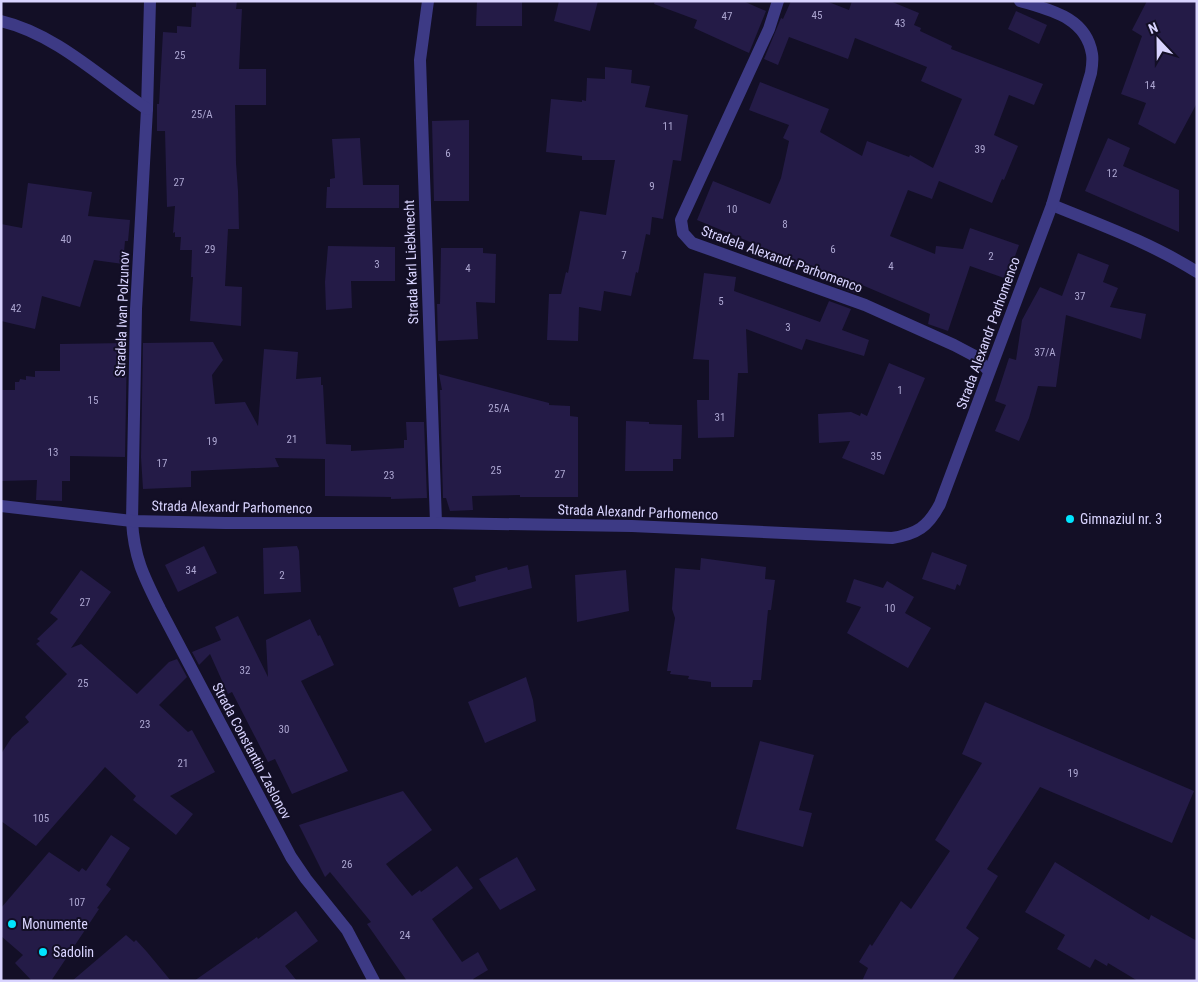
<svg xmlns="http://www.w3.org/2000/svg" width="1198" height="982" font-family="'Roboto Condensed',sans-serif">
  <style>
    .building { fill: #241b47 }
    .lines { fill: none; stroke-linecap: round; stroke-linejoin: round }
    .street { stroke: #3d3a85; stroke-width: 12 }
    .poi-dot { fill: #00e5ff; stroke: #130f26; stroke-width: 2 }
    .labels { text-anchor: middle; stroke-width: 4; stroke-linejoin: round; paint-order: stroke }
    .number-label { font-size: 11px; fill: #aca6d1 }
    .street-label { font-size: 14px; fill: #d9d4ff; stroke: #130f26 }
    .poi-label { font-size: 14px; fill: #d9d4ff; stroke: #130f26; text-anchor: start }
  </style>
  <rect width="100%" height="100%" fill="#130f26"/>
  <g class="building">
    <path d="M196 1H237L236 9H242L239 69H266V105H235L236 163 238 191 239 229H228L225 286 242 287 241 326 190 321 193 277H191L192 250H180L181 237H175V232L173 233 175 206 167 207 165 131H157V104H159L163 32 177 33V26L191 27 192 7H196Z"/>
    <path d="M477 1H522V26H476Z"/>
    <path d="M559 1H598L590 31 554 21Z"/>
    <path d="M655 1H743L766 11 749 53 694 28 697 20 654 4Z"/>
    <path d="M791 1H826L849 10 852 1H890L919 13 914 25 921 28 920 31 952 46 951 49 1043 84 1034 105 1009 95 994 135 1018 146 1004 180 1002 179 992 203 939 181 932 199 908 190 890 236 935 254 936 246 963 249 970 228 1019 245 1007 279 970 266 948 331 928 324 930 314 862 285 858 294 835 286 837 283 776 259 775 262 751 252 755 244 697 220 713 181 770 204 781 178 789 141 783 138 789 125 749 110 760 82 829 109 820 132 862 156 867 141 909 157 910 155 933 168 962 99 921 81 927 67 855 38 848 59 789 37 778 65 764 59 781 18 783 19Z"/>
    <path d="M1147 1H1197V103L1175 144 1138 124 1146 103 1121 94 1142 36 1132 30Z"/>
    <path d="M1016 11 1047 25 1039 44 1008 29Z"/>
    <path d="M605 67 632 70 631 83 650 86 645 107 688 115 681 161 673 160 663 219 652 217 650 235 646 234 638 273 636 272 631 296 604 291 601 311 579 307 578 341 547 340 549 294H561L566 272 568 273 580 211 606 215 615 160H582V156L546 152 551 99 582 102V100L586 101 587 78 605 79Z"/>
    <path d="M469 120V201H434L432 121Z"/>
    <path d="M360 138 363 185H399V208H326L327 187H330V179L335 178 332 139Z"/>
    <path d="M1108 138 1130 148 1123 166 1179 190V232L1085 191Z"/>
    <path d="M28 183 92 192 88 216 130 220 128 241H125L123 264 94 260 80 307 42 296 35 329 1 321V224L22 228Z"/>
    <path d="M328 246 395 247V281H351L352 308 326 310 325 282Z"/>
    <path d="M441 248H483V253L496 254 495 303 476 302 478 339 438 341 437 304H440Z"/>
    <path d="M1078 253 1109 265 1103 282 1118 288 1110 307 1146 314 1141 339 1066 315 1056 387 1038 386 1029 418 1019 441 995 431 1006 405 995 401 1009 358 1016 360 1022 320 1040 287 1062 296Z"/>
    <path d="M704 273 736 277 734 291 820 322 829 301 851 309 842 330 869 340 864 356 806 339 802 350 746 329 748 373H738L734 437 698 438 697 400H709V360L693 359Z"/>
    <path d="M213 342 223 360 212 375 215 404 245 402 258 426 264 349 298 352 296 379 321 377V385H323L326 444 351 445V451L404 448V440H407L406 422H424L427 498 391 499V497L325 496V459L275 458 279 467 191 471V487L143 489 141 457 143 343Z"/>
    <path d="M127 343 125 457 70 456V481H62V501L36 500 37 480 1 481 2 390H15V382H19L20 379 26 380V376L35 377V371H60V344Z"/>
    <path d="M889 363 925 378 884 475 842 458 850 441 819 443 818 414 851 412 860 416 861 413 867 416Z"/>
    <path d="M439 374 549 403V405L570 406V416L578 417V497H520V495L472 496 473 510 450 511 446 498H443L440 390H442Z"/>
    <path d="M626 421 649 422V424L682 425 681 459H673V471H625Z"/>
    <path d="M204 546 217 573 178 592 165 565Z"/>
    <path d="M297 546 299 551 301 592 264 594 263 548Z"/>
    <path d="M932 552 967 565 960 586 957 584 955 590 922 579Z"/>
    <path d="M701 558 766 567 765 579 775 580 771 610H768L761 680H753L752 687H711V682L688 679 689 676 670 674 671 671H667L675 618 672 609 675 568 700 570Z"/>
    <path d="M528 565 532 588 459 607 453 588 476 581 475 576 507 567 508 570Z"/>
    <path d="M81 570 111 592 71 648 81 644 137 694 169 662 177 659 187 677 159 705 188 732 192 730 215 772 170 796 193 814 176 835 133 800 136 796 105 767 36 846 1 821V754L12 737 29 722 25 717 67 674 36 644 40 641 37 639 58 619 50 613Z"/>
    <path d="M626 570 629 611 577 622 575 575Z"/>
    <path d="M854 579 883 588 887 581 914 597 905 613 931 628 908 668 847 633 861 607 846 602Z"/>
    <path d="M238 616 268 677 266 640 310 619 318 636 320 635 334 665 301 681 348 771 292 794 275 759 268 762 232 692 228 694 210 654 199 665 192 652 221 640 215 627Z"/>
    <path d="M526 677 533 700 536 721 485 743 468 702Z"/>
    <path d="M985 702 1194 791 1172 843 1040 787 987 869 998 876 966 928 979 938 952 981H862L868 968 859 962 870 944 872 946 901 901 911 909 950 851 935 840 982 763 962 754Z"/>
    <path d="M760 741 814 755 799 810 812 813 803 847 736 829Z"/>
    <path d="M403 791 432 830 386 864 412 896 420 890 421 892 457 866 473 888 432 919 462 962 478 952 488 970 473 979 474 981H407L367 924 371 922 330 872 325 877 299 825Z"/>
    <path d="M111 835 130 848 106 885 111 889 97 908 99 909 51 981H32L15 963 23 955 1 936V908L49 852 79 872 82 868 86 871Z"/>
    <path d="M517 857 536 890 500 910 479 879Z"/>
    <path d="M1055 862 1149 920 1151 915 1197 941V981H1138L1108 963 1107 966 1095 959 1090 968 1057 949 1065 935 1025 912Z"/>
    <path d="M296 911 318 941 285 966 297 981H194L257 937 258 939Z"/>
    <path d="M126 935 134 942 136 940 147 952 171 981H72Z"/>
  </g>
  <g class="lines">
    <g class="street">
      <path d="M150 1 147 109 136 309 132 521C134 558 144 577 160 609L291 857 306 879 347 930 374 981"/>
      <path d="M428 1 420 60 436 523"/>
      <path d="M778 1 769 29 681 220 683 233 692 243 865 305 954 345 973 355 989 371"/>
      <path d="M1 21C56 34 101 78 147 109"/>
      <path d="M1052 205C1101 225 1151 243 1197 272"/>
      <path d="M1 506 132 521 225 523H436L632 526 892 538C917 534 928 527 940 504L1052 205 1091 73C1092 67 1093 60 1092 54 1086 17 1050 10 1020 1"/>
    </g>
  </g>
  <g class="poi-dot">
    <circle cx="1070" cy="519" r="5"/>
    <circle cx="12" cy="924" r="5"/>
    <circle cx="43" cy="952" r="5"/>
  </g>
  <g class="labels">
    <g class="number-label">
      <text x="817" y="19">45</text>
      <text x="727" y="20">47</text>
      <text x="900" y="27">43</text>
      <text x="180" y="59">25</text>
      <text x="1150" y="89">14</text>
      <text x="202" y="118">25/A</text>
      <text x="668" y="130">11</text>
      <text x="980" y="153">39</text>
      <text x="448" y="157">6</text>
      <text x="1112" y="177">12</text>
      <text x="179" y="186">27</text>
      <text x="652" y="190">9</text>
      <text x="732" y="213">10</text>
      <text x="785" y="228">8</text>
      <text x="66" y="243">40</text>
      <text x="210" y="253">29</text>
      <text x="833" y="253">6</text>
      <text x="624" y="259">7</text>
      <text x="991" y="260">2</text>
      <text x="377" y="268">3</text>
      <text x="891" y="270">4</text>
      <text x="468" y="272">4</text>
      <text x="1080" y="300">37</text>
      <text x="721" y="305">5</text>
      <text x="16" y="312">42</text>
      <text x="788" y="331">3</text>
      <text x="1045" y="356">37/A</text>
      <text x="900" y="394">1</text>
      <text x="93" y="404">15</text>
      <text x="499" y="412">25/A</text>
      <text x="720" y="421">31</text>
      <text x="292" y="443">21</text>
      <text x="212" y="445">19</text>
      <text x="53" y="456">13</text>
      <text x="876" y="460">35</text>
      <text x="162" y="467">17</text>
      <text x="496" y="474">25</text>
      <text x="560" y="478">27</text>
      <text x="389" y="479">23</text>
      <text x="191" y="574">34</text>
      <text x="282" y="579">2</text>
      <text x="85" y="606">27</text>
      <text x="890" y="612">10</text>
      <text x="245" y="674">32</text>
      <text x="83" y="687">25</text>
      <text x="145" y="728">23</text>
      <text x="284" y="733">30</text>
      <text x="183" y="767">21</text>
      <text x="1073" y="777">19</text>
      <text x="41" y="822">105</text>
      <text x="347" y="868">26</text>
      <text x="77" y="906">107</text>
      <text x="405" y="939">24</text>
    </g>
    <g class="street-label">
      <text transform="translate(782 259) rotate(20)" y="5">Stradela Alexandr Parhomenco</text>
      <text transform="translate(411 262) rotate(-92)" y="5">Strada Karl Liebknecht</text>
      <text transform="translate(122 314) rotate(-88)" y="5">Stradela Ivan Polzunov</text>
      <text transform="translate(988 333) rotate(-70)" y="5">Strada Alexandr Parhomenco</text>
      <text transform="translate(232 507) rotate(1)" y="5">Strada Alexandr Parhomenco</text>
      <text transform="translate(638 512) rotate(2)" y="5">Strada Alexandr Parhomenco</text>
      <text transform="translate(252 751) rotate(62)" y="5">Strada Constantin Zaslonov</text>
    </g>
    <g class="poi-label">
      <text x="1080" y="524">Gimnaziul nr. 3</text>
      <text x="22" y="929">Monumente</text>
      <text x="53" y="957">Sadolin</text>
    </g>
  </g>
  <rect width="1198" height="982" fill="none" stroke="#d9d4ff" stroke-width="5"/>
  <g transform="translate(1158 40) rotate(338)" stroke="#130f26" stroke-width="4" paint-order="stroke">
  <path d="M0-4L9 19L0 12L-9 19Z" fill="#d9d4ff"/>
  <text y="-8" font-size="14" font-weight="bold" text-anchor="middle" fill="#d9d4ff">N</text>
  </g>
</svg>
